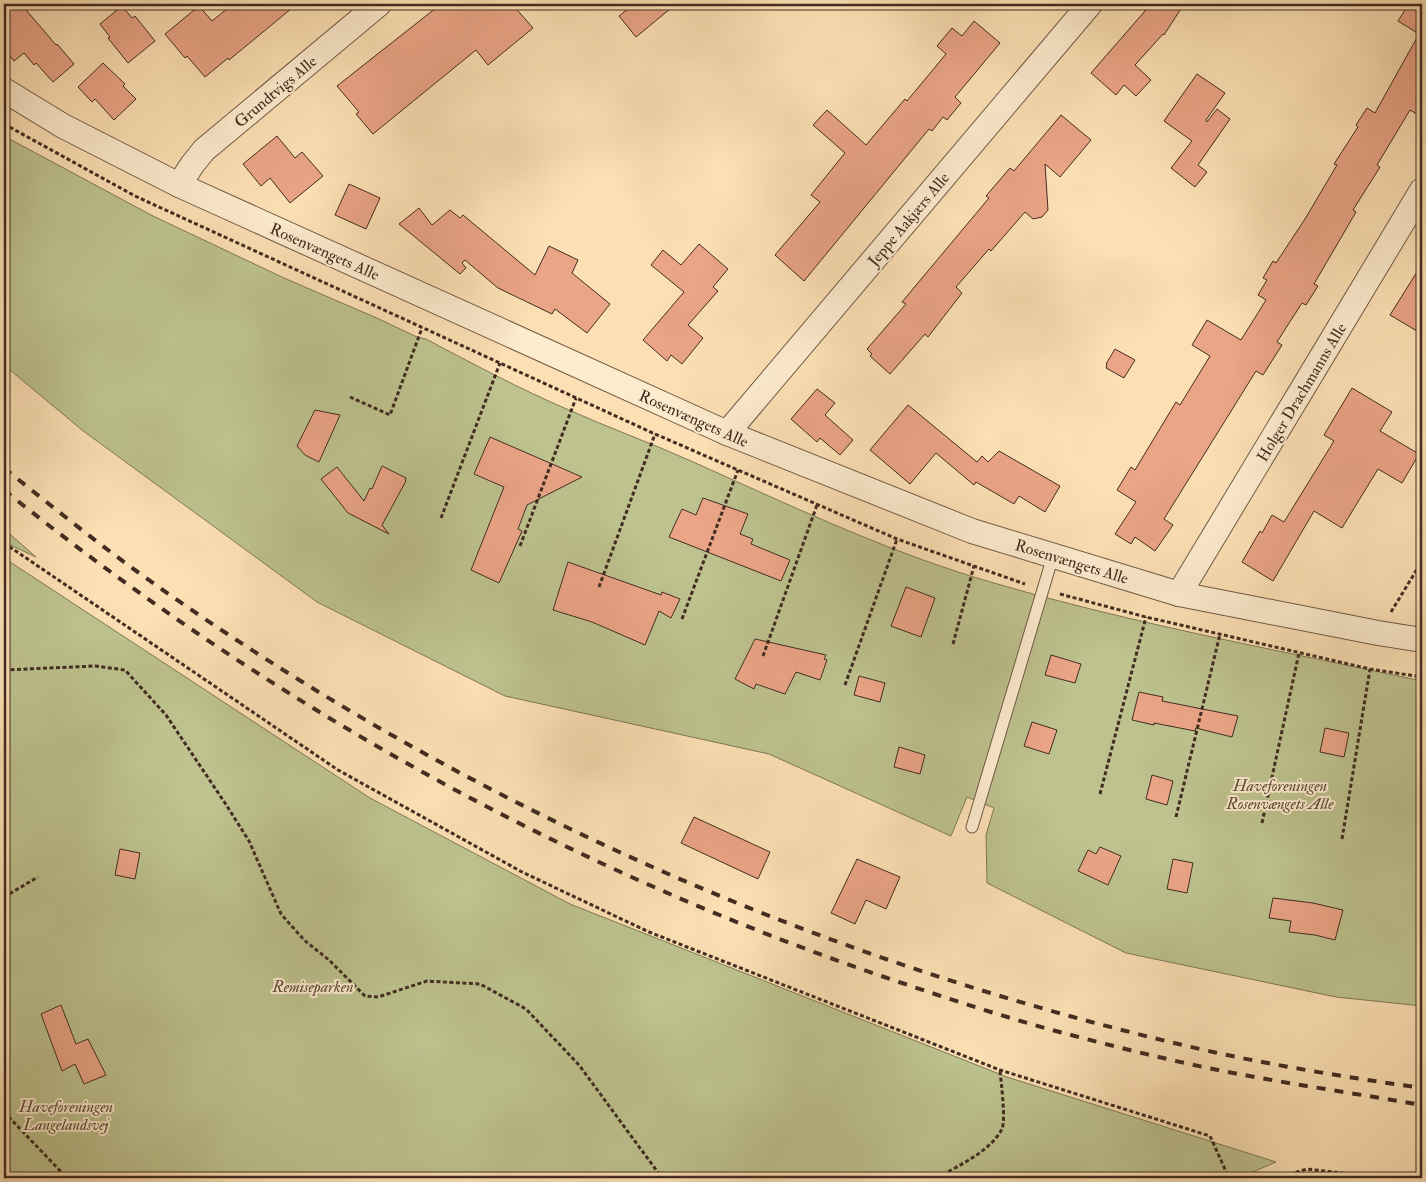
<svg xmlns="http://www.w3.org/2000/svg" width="1426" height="1182" font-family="'IM FELL Double Pica',serif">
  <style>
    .green { fill: #bdc28e; stroke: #807758 }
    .building { fill: #eaa486; stroke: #422c21 }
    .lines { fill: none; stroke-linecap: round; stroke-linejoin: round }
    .service-casing { stroke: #705946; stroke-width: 13 }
    .minor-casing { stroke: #705946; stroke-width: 26 }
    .path { stroke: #422c21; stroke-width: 3; stroke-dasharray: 4 2.5; stroke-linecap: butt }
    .service { stroke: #fdebce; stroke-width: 11 }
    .minor { stroke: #fdebce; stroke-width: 24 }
    .rail { stroke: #422c21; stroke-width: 4; stroke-dasharray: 9 9; stroke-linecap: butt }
    .labels { text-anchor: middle; stroke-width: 4; stroke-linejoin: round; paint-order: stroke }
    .street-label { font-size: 16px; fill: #422c21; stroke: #fdebce }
    .park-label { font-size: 16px; font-style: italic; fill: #5b4a37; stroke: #fdebce }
  </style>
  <rect width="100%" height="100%" fill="#fce0b4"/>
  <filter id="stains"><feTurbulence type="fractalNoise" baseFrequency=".004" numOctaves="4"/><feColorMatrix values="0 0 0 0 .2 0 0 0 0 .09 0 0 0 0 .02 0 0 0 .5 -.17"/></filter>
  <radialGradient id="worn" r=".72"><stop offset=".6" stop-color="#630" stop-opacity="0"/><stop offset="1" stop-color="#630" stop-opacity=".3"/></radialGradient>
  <g class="green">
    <path d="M4 136 153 216 284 278 379 319 417 337 426 339C473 364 520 389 569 410 609 428 651 443 691 461 785 503 879 548 977 578 1123 622 1273 649 1422 681V1006L1336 997 1126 953 987 883 986 835 994 808 967 797 951 836 769 754 505 696 317 602 82 430 4 365Z"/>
    <path d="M4 529 36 557 4 542Z"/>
    <path d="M4 558 370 798 570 904 1007 1077 1276 1162 1239 1178H4Z"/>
  </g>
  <g class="building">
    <path d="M4 4H21L56 45 57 44 74 64 53 82 36 63 34 65 24 53 14 61 4 48Z"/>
    <path d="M233 4H297L229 60 228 58 205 77 187 56 185 58 165 34 199 6 212 21Z"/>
    <path d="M441 4H512L533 28 488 65 476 50 373 134 356 114 359 112 337 86Z"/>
    <path d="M634 4H676L636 37 619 16Z"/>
    <path d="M1151 4H1184L1164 35 1163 34 1135 65 1151 80 1136 96 1124 85 1116 95 1091 73Z"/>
    <path d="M1409 4H1422V117L1410 110 1377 165 1380 167 1353 210 1356 212 1314 284 1318 286 1306 305 1302 303 1277 342 1282 345 1263 375 1256 371 1164 519 1173 525 1155 551 1135 537 1131 544 1115 534 1136 502 1117 490 1131 467 1135 470 1176 402 1180 405 1210 356 1192 345 1207 320 1241 340 1266 300 1258 295 1267 280 1263 278 1273 261 1276 263 1305 219 1337 165 1334 164 1358 127 1356 125 1367 108 1375 113 1419 34 1398 21Z"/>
    <path d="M122 6 132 18 135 16 155 41 128 63 108 38 110 37 100 24Z"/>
    <path d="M974 21 1000 43 955 97 961 103 947 120 943 117 932 131 929 129 804 281 775 255 820 202 811 195 845 153 813 125 827 110 866 145 905 99 907 101 946 54 937 46 952 28 962 36Z"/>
    <path d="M103 63 125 84 123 86 136 99 114 120 95 99 92 102 78 87Z"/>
    <path d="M1197 74 1225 93 1206 120 1207 122 1217 109 1230 119 1198 165 1207 172 1195 187 1171 168 1192 141 1164 121Z"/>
    <path d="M1061 115 1091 140 1060 177 1045 164 1048 210 1042 217 1033 219 1025 212 991 251 989 249 956 287 962 293 928 337 925 334 890 374 870 356 872 354 867 349 906 304 902 302 989 198 986 196 1010 168 1014 171Z"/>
    <path d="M277 136 295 158 302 152 323 176 290 203 270 178 261 186 243 164Z"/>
    <path d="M349 184 380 198 366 229 335 215Z"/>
    <path d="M419 208 432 225 450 210 460 218 463 215 535 275 549 246 578 260 572 273 610 304 587 333 555 309 552 314 498 288 465 260 462 263 466 268 460 274 399 224Z"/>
    <path d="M699 244 728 269 713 287 718 291 688 325 703 338 682 364 671 355 667 361 643 340 684 292 651 265 663 250 681 265Z"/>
    <path d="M1422 264V334L1390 315Z"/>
    <path d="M1115 349 1135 360 1124 378 1106 368 1107 365 1106 364Z"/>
    <path d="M1352 388 1392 412 1380 431 1419 454 1402 483 1378 469 1342 528 1314 511 1273 581 1242 562 1260 531 1262 533 1272 515 1284 522 1334 441 1324 435Z"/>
    <path d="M817 389 835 403 825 415 853 440 840 455 820 438 817 442 791 419Z"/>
    <path d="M908 405 977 462 982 456 988 462 999 451 1060 486 1045 512 1019 496 1014 504 976 482 974 485 936 453 910 484 870 450Z"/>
    <path d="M315 410 340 415 319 462 305 455 297 446Z"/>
    <path d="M490 437 582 477 527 505 518 529 522 531 499 583 471 570 504 487 474 474Z"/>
    <path d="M382 466 406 478 405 480 406 481 382 525 389 534 348 513 321 479 337 467 364 501 370 488 372 489Z"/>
    <path d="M703 498 748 514 740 534 753 539 751 544 790 560 781 581 669 537 682 509 696 515Z"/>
    <path d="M568 562 661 595 662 592 680 599 671 618 659 611 645 645 592 622 553 610Z"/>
    <path d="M906 587 935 598 921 637 891 626Z"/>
    <path d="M755 639 826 655 824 659 827 660 820 680 796 672 785 694 756 684 754 689 735 679Z"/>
    <path d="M1051 655 1081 664 1075 683 1045 675Z"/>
    <path d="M859 676 885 683 880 702 854 695Z"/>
    <path d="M1139 692 1163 697 1162 701 1238 716 1232 737 1196 728 1195 731 1154 723V725L1132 720Z"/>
    <path d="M1032 722 1057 730 1049 754 1024 746Z"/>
    <path d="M1325 728 1349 733 1344 757 1320 752Z"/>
    <path d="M899 747 925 755 920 774 894 767Z"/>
    <path d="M1152 775 1173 781 1167 805 1146 799Z"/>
    <path d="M694 817 770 852 758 879 681 843Z"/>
    <path d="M1100 847 1121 856 1108 885 1078 871 1088 850 1096 854Z"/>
    <path d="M120 849 140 853 135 879 115 875Z"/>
    <path d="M857 859 900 877 886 909 866 900 855 924 831 913Z"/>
    <path d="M1173 859 1193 863 1187 893 1167 889Z"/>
    <path d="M1273 898 1313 903 1343 910 1335 940 1315 935 1289 932 1291 921 1269 918Z"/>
    <path d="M61 1005 76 1044 88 1039 106 1075 84 1084 75 1064 62 1071 41 1014Z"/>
  </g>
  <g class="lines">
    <g class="service-casing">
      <path id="service" d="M972 827 1053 556"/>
    </g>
    <g class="minor-casing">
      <g id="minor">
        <path d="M4 90 63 126 179 185 727 433 972 531 1179 594 1378 633 1422 640"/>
        <path d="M179 185 192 165 204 150 379 4"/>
        <path d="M727 433 1090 4"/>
        <path d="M1179 594 1422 190"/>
      </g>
    </g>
    <g class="path">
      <path d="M4 124 135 196 655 434 897 539 1025 584"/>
      <path d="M350 397 390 415 422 328"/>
      <path d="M441 518 500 363"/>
      <path d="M4 543 338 770 522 872 649 932 1000 1070 1210 1136 1229 1178"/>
      <path d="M520 546 576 398"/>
      <path d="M599 587 655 434"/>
      <path d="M1060 594 1146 617 1370 669 1422 677"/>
      <path d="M1391 612 1422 561"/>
      <path d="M682 619 738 470"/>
      <path d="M953 644 974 566"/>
      <path d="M763 656 817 505"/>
      <path d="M4 670 95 666 125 670 166 715 225 803 249 841 281 914 304 940 329 960 365 996 378 997 427 981 480 984 526 1009 579 1065 662 1178"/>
      <path d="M845 685 897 539"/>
      <path d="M1100 794 1146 617"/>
      <path d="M1176 817 1220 634"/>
      <path d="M1262 823 1299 653"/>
      <path d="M1342 839 1370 669"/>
      <path d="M4 897 38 877"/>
      <path d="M4 1112 67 1178"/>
      <path d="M937 1178C959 1165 990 1152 1002 1129 1006 1120 1001 1082 1000 1070"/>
      <path d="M1277 1178 1307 1169 1350 1174 1360 1178"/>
    </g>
    <use href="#service" class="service"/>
    <use href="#minor" class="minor"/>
    <g class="rail">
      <path d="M4 468C55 509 106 550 160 588 479 812 832 966 1213 1052 1282 1067 1352 1078 1422 1088"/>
      <path d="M4 490C274 707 573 873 902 983 952 1000 1002 1016 1052 1030 1105 1044 1159 1058 1213 1069 1282 1083 1353 1093 1422 1105"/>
    </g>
  </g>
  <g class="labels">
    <g class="street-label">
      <text transform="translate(275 91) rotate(-40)" y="6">Grundtvigs Alle</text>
      <text transform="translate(908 219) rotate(-50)" y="6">Jeppe Aakjærs Alle</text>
      <text transform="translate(325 251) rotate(24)" y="6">Rosenvængets Alle</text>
      <text transform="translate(1301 392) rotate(-59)" y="6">Holger Drachmanns Alle</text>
      <text transform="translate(694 418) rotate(24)" y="6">Rosenvængets Alle</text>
      <text transform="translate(1072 561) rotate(17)" y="6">Rosenvængets Alle</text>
    </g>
    <g class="park-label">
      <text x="1280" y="791">Haveforeningen<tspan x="1280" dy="18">Rosenvængets Alle</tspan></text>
      <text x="313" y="992">Remiseparken</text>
      <text x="66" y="1112">Haveforeningen<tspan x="66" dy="18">Langelandsvej</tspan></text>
    </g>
  </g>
  <rect width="1426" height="1182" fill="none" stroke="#fce0b4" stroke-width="20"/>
  <rect x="5" y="5" width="1416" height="1172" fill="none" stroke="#422c21" stroke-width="2.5"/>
  <rect x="10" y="10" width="1406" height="1162" fill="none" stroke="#422c21"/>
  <rect width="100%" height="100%" filter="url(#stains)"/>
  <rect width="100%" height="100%" fill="url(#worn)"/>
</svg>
